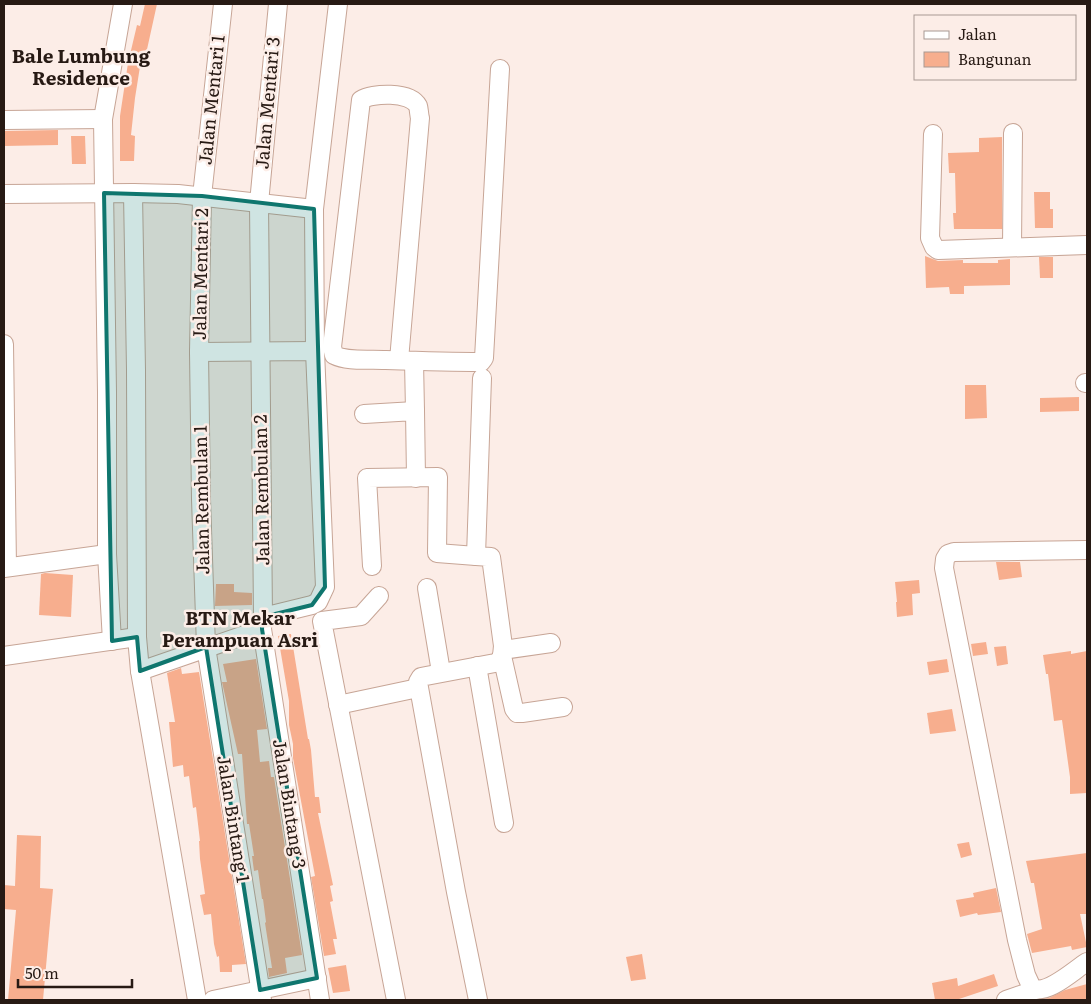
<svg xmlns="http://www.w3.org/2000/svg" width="1091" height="1004" font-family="Literata,serif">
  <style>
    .building { fill: #f7ae8e }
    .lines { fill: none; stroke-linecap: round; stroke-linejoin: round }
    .street-casing { stroke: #c7a596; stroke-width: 20 }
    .street { stroke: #fff; stroke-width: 18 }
    .marked { fill: #0f766e; fill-opacity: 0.2; stroke: #0f766e; stroke-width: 4; stroke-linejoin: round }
    .labels { text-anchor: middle; stroke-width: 5; stroke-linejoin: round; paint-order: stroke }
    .street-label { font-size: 18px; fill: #271a14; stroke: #fcede7 }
    .neighbourhood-label { font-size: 19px; font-weight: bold; fill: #271a14; stroke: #fcede7 }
  </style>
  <rect width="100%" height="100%" fill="#fcede7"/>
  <g class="building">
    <path d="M145 4H157L146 54H142L135 98 131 135 135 136 134 161H120V116L128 63 137 25 140 26Z"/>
    <path d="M58 130V145L4 146V131Z"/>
    <path d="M71 136H85L86 164H72Z"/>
    <path d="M1002 137V229H954L953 213H956L955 173H949L948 153 979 152V138Z"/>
    <path d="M1034 192H1050V209H1053V228H1035Z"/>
    <path d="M925 256 938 261 963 260V263H998V260L1010 259V285L964 286V294H950L949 287 926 288Z"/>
    <path d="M1039 257H1053V278H1040Z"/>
    <path d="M965 385H986L987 418 965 419Z"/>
    <path d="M1079 397V411L1040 412V398Z"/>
    <path d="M996 562H1020L1022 577 999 580Z"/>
    <path d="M45 573 73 575 71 617 39 615 41 574Z"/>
    <path d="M919 580 920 593 912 594 913 615 897 617 896 602H897L895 582Z"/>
    <path d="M216 584H234V592L252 593V605L215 606Z"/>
    <path d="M291 634 308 739H309L311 750 315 797H319L321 813H318L333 885 330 886 333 901 330 902 337 939H333L336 954 324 956 311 877 315 876 293 758V744L289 725V701L278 636Z"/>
    <path d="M986 642 988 654 973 656 971 644Z"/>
    <path d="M1006 646 1008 664 997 666 994 647Z"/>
    <path d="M1071 651V654L1087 651V793L1070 794V777L1062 720 1054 721 1048 674H1046L1043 655Z"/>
    <path d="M256 659 267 729 257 730 260 762 269 761 271 777H274L302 955 285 958 287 973 269 977 268 968H272L265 923 266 922 263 899H262L258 870 254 871 252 856H254L249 824H247L242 754H238L222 682H227L223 664Z"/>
    <path d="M947 659 949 672 929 675 927 662Z"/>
    <path d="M181 668 182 674 199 672 246 964 232 965V972H220L219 956 217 957 214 944 211 914 204 915 200 895 205 894 200 859 199 841H200L196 807 193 808 189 776 184 777 183 765 173 767 169 722H175L167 673Z"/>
    <path d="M952 709 956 731 930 734 927 713Z"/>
    <path d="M17 835 41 836 40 888 53 889 43 1000H8L16 910 4 909V885L15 886Z"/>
    <path d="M969 842 972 855 961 858 957 844Z"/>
    <path d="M1087 853V914H1080L1087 947 1072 950 1071 946 1032 953 1027 934 1042 929 1034 883H1031L1026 861Z"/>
    <path d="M996 888 1001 912 978 915 977 913 960 917 956 900 974 897 973 893Z"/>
    <path d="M642 954 646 979 631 981 626 957Z"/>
    <path d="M346 965 350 991 333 993 328 968Z"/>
    <path d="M994 974 998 986 956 1000H935L932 983 957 978 958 986Z"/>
    <path d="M1087 984V1000H1038L1049 998 1065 990Z"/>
  </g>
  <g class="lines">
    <g class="street-casing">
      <g id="street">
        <path d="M223 4 202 196 199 352 201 499 206 647 262 1000"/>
        <path d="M278 4 259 203 263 617 262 629 320 1000"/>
        <path d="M4 120 103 119"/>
        <path d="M933 134 930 238 934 247 938 250 1087 245"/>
        <path d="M133 193 136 370 137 637 140 671 197 1000"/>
        <path d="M4 194 133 193 178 194 314 209"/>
        <path d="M1012 247 1013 133"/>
        <path d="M4 344 7 567"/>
        <path d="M315 351 314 209 338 4"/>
        <path d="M199 352 315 351 325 587 318 602 312 605 263 617"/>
        <path d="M399 360 420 118C419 115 419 109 418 106 410 91 372 93 361 100L332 347 334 355C348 362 368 359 383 360 416 361 448 362 481 362L484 358 500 69"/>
        <path d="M414 361 415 411"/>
        <path d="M1085 383H1087"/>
        <path d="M364 414 415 411 416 478"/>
        <path d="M1087 550 954 552 948 554 945 559 944 568 1017 940 1026 975 1032 988C1047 996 1074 970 1087 962"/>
        <path d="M372 566 367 478 438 477 437 553 476 556"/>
        <path d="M4 568 107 554"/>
        <path d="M427 588 441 672"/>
        <path d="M379 596 361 616 322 621 396 1000"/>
        <path d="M112 641 107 554V392L103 119 123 4"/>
        <path d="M503 650 551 643"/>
        <path d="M4 656 137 637"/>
        <path d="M502 656 514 709 517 713H522L563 707"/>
        <path d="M477 666 504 823"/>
        <path d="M140 671 262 629"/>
        <path d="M338 705 418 688"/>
        <path d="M213 1000 317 978"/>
        <path d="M478 1000 456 892 418 682 421 677 426 676 495 663C503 660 502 654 503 646L491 557 476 556 482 378"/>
        <path d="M1006 1000 1035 990"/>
      </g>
    </g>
    <use href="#street" class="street"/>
  </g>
  <path class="marked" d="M104 193 202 196 314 209 325 587 312 605 263 617 262 629 317 978 260 990 206 647 140 671 137 637 112 641Z"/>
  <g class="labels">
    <g class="street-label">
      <text transform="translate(212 100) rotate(-84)" y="6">Jalan Mentari 1</text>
      <text transform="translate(268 103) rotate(-85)" y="6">Jalan Mentari 3</text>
      <text transform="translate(201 274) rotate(-89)" y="6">Jalan Mentari 2</text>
      <text transform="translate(262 490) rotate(-91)" y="6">Jalan Rembulan 2</text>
      <text transform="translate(202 500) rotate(-91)" y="6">Jalan Rembulan 1</text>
      <text transform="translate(289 804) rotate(81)" y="6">Jalan Bintang 3</text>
      <text transform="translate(233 819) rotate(81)" y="6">Jalan Bintang 1</text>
    </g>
    <g class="neighbourhood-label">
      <text x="81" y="63">Bale Lumbung<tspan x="81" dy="22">Residence</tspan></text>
      <text x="240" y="625">BTN Mekar<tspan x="240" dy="22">Perampuan Asri</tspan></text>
    </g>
  </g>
  <rect width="1091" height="1004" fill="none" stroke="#271a14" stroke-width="10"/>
  <rect x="914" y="15" width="162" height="65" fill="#fcede7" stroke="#a79993"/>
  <rect x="924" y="31" width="25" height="8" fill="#ffffff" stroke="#a79993"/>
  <text x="958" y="40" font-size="15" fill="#271a14">Jalan</text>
  <rect x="924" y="52" width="25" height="15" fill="#f7ae8e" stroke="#a79993"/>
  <text x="958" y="65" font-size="15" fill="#271a14">Bangunan</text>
  <path d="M18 979v8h114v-8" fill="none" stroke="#271a14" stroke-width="2.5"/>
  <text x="25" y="979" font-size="15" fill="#271a14" stroke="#fcede7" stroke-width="4" paint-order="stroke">50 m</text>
</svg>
